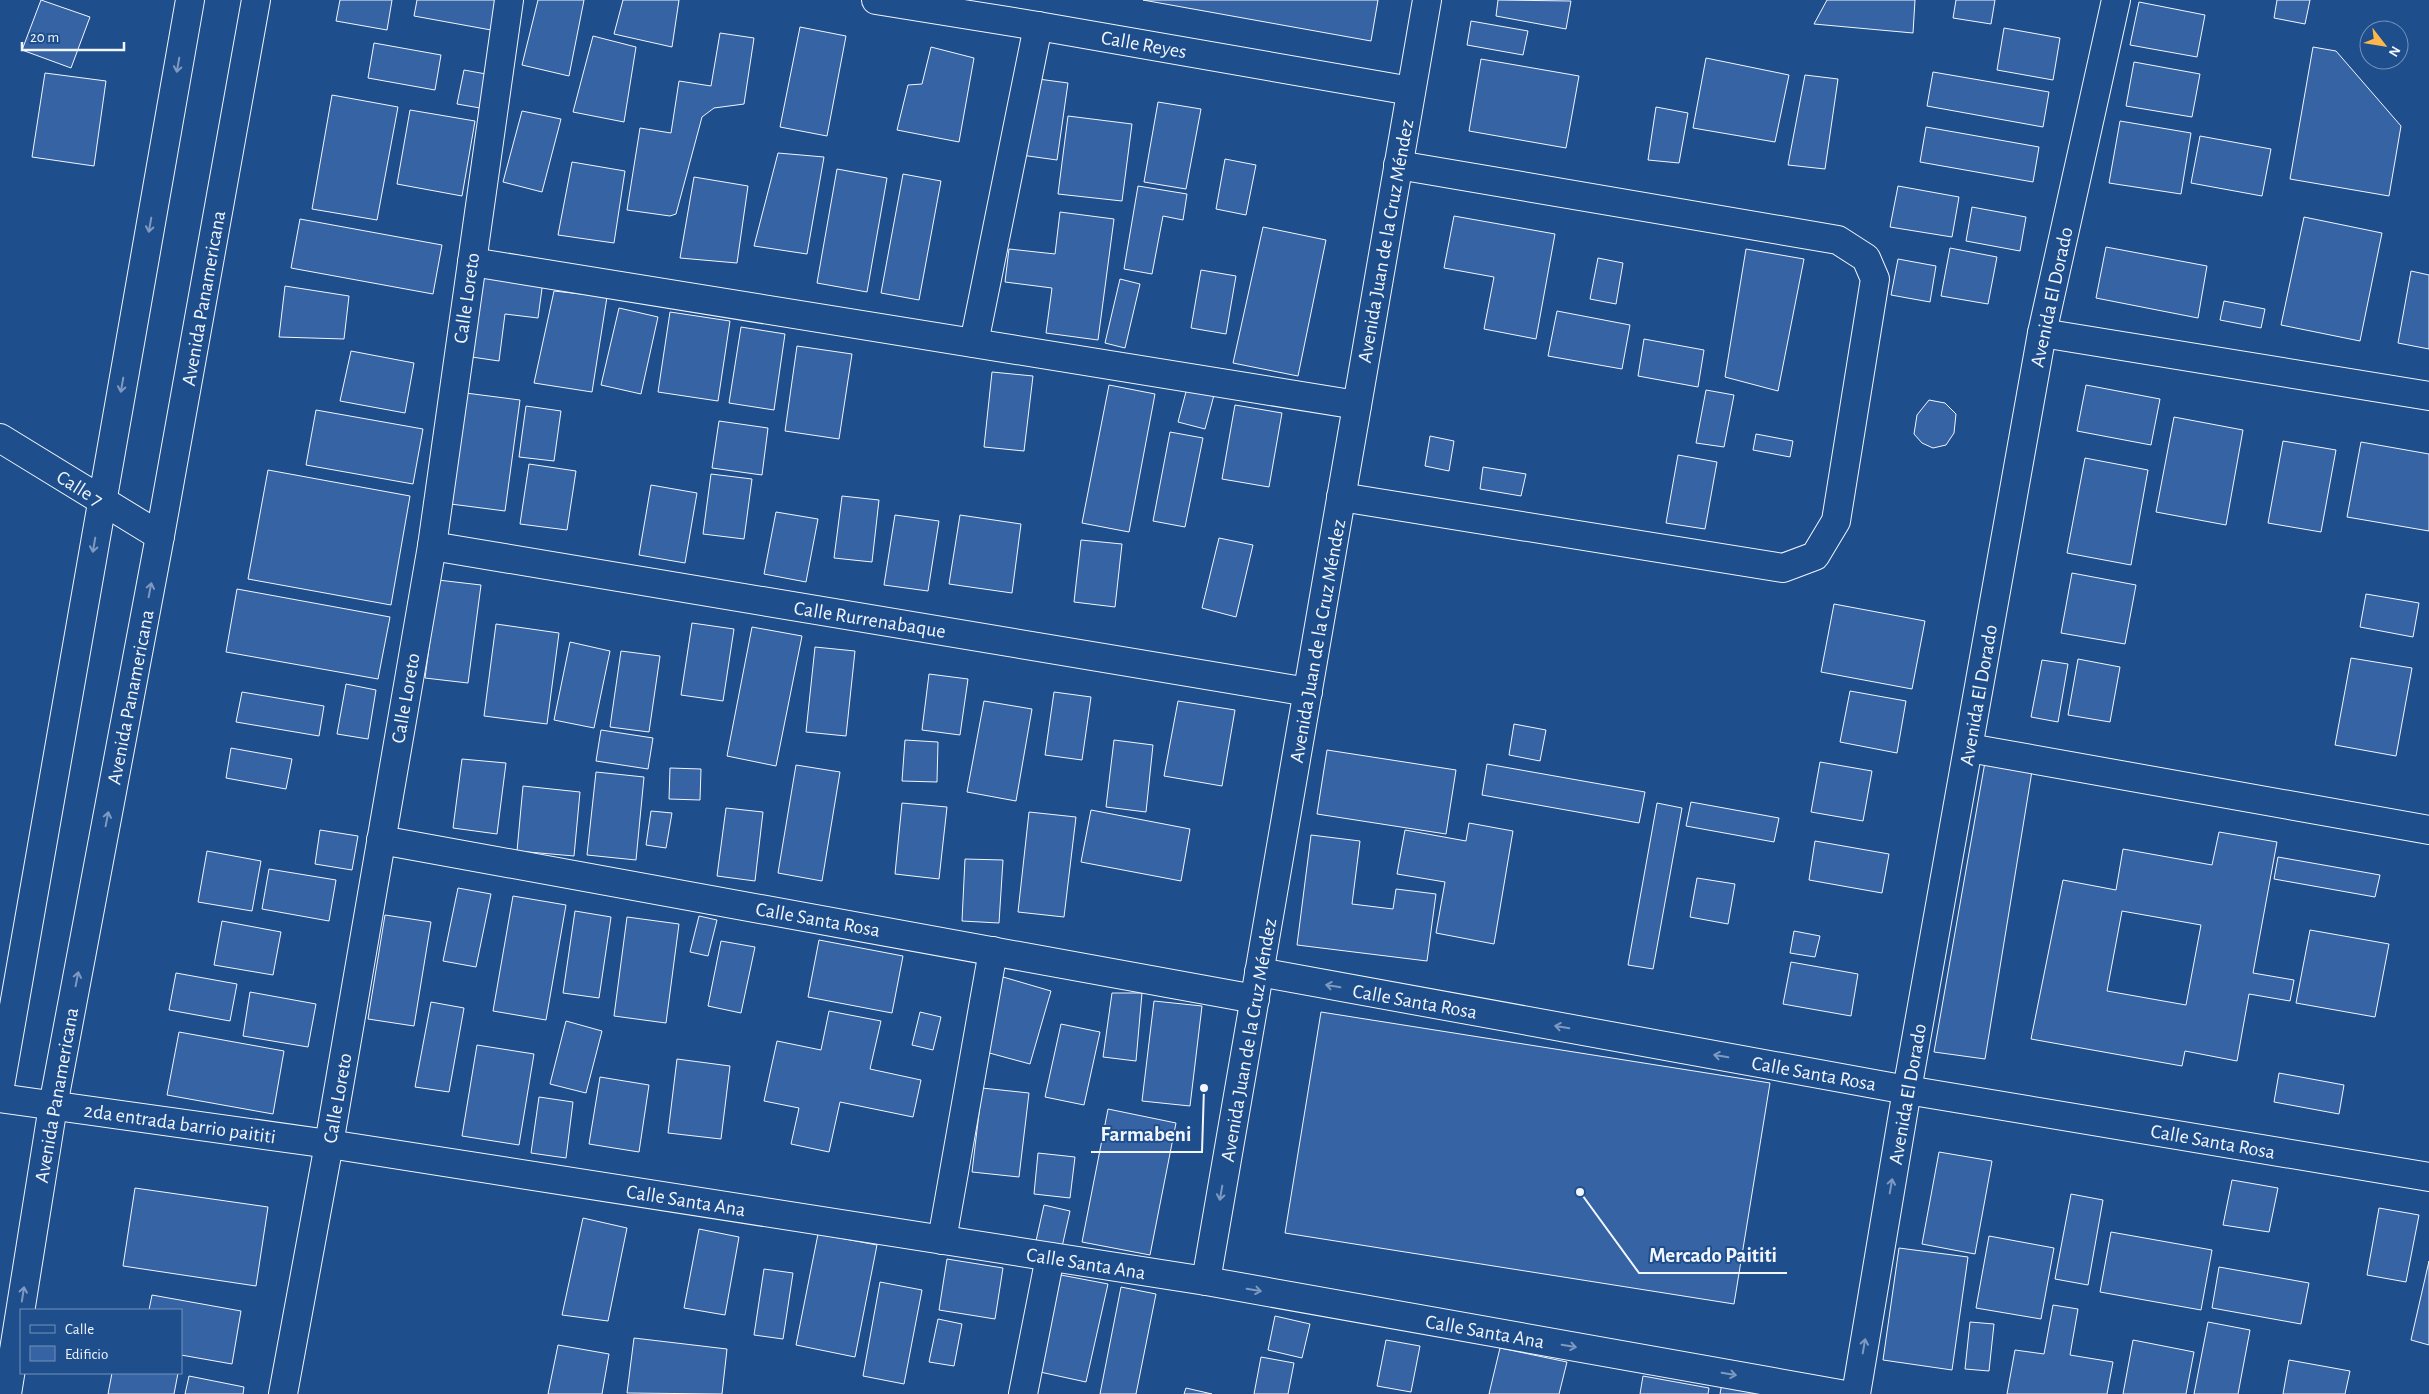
<svg xmlns="http://www.w3.org/2000/svg" width="2429" height="1394" font-family="'Alegreya Sans',sans-serif">
  <style>
    .building { fill: #3563a3; stroke: #f2f6ff; fill-rule: evenodd }
    .lines { fill: none; stroke-linecap: round; stroke-linejoin: round }
    .minor-casing { stroke: #f2f6ff; stroke-width: 30 }
    .tertiary-casing { stroke: #f2f6ff; stroke-width: 30 }
    .trunk-casing { stroke: #f2f6ff; stroke-width: 30 }
    .minor { stroke: #1f4e8c; stroke-width: 28 }
    .tertiary { stroke: #1f4e8c; stroke-width: 28 }
    .trunk { stroke: #1f4e8c; stroke-width: 28 }
    .oneway { stroke: #7e9ac0 }
    .labels { text-anchor: middle; stroke-width: 4; stroke-linejoin: round; paint-order: stroke }
    .street-label { font-size: 20px; fill: #f2f6ff; stroke: #1f4e8c }
    .leader { fill: none; stroke: #f2f6ff; stroke-width: 2 }
    .callout-dot { fill: #f2f6ff; stroke: #1f4e8c; stroke-width: 2 }
    .callout-label { font-size: 21px; text-anchor: middle; font-weight: bold; fill: #f2f6ff; stroke: #1f4e8c; stroke-width: 4; stroke-linejoin: round; paint-order: stroke }
  </style>
  <rect width="100%" height="100%" fill="#1f4e8c"/>
  <g class="building">
    <path d="M41 0 90 17 71 68 22 50Z"/>
    <path d="M340 0H392L387 30 336 21Z"/>
    <path d="M417 0H497L491 30 414 16Z"/>
    <path d="M538 0H584L569 76 522 65Z"/>
    <path d="M623 0H679L672 47 614 34Z"/>
    <path d="M1143 0H1378L1371 41Z"/>
    <path d="M1498 0 1571 1 1566 29 1496 16Z"/>
    <path d="M1827 0H1915L1913 33 1814 24Z"/>
    <path d="M1956 0H1995L1991 24 1953 18Z"/>
    <path d="M2277 0H2310L2305 24 2274 18Z"/>
    <path d="M2139 2 2205 15 2197 57 2130 45Z"/>
    <path d="M1471 21 1528 31 1523 55 1467 45Z"/>
    <path d="M800 27 846 36 827 136 780 127Z"/>
    <path d="M2004 28 2060 38 2053 80 1997 70Z"/>
    <path d="M720 33 754 38 744 104 714 108 702 117 676 214 670 216 627 210 640 128 671 133 679 81 711 86Z"/>
    <path d="M593 36 636 47 624 122 573 112Z"/>
    <path d="M374 43 441 55 435 90 368 78Z"/>
    <path d="M931 47 974 58 959 142 897 130 908 85 922 84Z"/>
    <path d="M2313 47 2336 51 2401 126 2389 196 2290 179Z"/>
    <path d="M1706 58 1789 75 1775 142 1693 128Z"/>
    <path d="M1481 59 1579 76 1566 148 1469 131Z"/>
    <path d="M2134 62 2200 74 2192 117 2126 106Z"/>
    <path d="M464 70 486 74 480 108 457 104Z"/>
    <path d="M1933 72 2049 92 2043 127 1927 106Z"/>
    <path d="M45 73 106 81 94 166 32 157Z"/>
    <path d="M1805 75 1838 79 1825 169 1788 165Z"/>
    <path d="M1031 78 1068 83 1057 160 1021 155Z"/>
    <path d="M332 95 398 107 377 220 312 209Z"/>
    <path d="M1158 102 1201 109 1186 189 1144 182Z"/>
    <path d="M1656 107 1688 113 1679 163 1648 160Z"/>
    <path d="M410 110 475 121 462 196 397 184Z"/>
    <path d="M522 111 561 119 542 192 503 182Z"/>
    <path d="M1068 116 1132 124 1122 201 1058 194Z"/>
    <path d="M2120 121 2191 133 2181 194 2109 183Z"/>
    <path d="M1926 127 2039 147 2033 182 1920 162Z"/>
    <path d="M2200 136 2271 149 2262 196 2191 183Z"/>
    <path d="M778 153 824 157 807 254 754 246Z"/>
    <path d="M1225 159 1256 165 1246 215 1216 209Z"/>
    <path d="M572 162 625 171 614 243 558 235Z"/>
    <path d="M837 169 887 178 867 292 817 283Z"/>
    <path d="M903 174 941 181 919 300 881 293Z"/>
    <path d="M694 177 748 186 737 263 680 258Z"/>
    <path d="M1138 186 1187 194 1183 220 1163 216 1152 274 1124 269Z"/>
    <path d="M1898 186 1959 197 1952 237 1890 227Z"/>
    <path d="M1972 207 2026 217 2020 251 1966 241Z"/>
    <path d="M1060 212 1114 219 1098 340 1046 333 1052 288 1005 282 1009 249 1055 254Z"/>
    <path d="M1454 216 1555 234 1536 339 1484 329 1494 277 1444 268Z"/>
    <path d="M2304 217 2382 233 2360 341 2281 325Z"/>
    <path d="M300 219 442 245 433 294 291 268Z"/>
    <path d="M1263 227 1326 240 1298 376 1233 363Z"/>
    <path d="M2106 247 2207 266 2198 318 2096 298Z"/>
    <path d="M1950 248 1997 257 1988 304 1941 296Z"/>
    <path d="M1746 249 1804 259 1778 391 1725 377Z"/>
    <path d="M1598 258 1623 263 1616 304 1590 299Z"/>
    <path d="M1898 259 1936 266 1930 302 1891 295Z"/>
    <path d="M1201 270 1236 276 1226 334 1191 328Z"/>
    <path d="M2411 271 2429 275V349L2398 343Z"/>
    <path d="M475 272 543 281 538 318 505 314 499 361 465 356Z"/>
    <path d="M1120 279 1140 284 1125 348 1105 343Z"/>
    <path d="M285 286 349 296 344 339 279 337Z"/>
    <path d="M554 291 607 297 592 392 534 383Z"/>
    <path d="M2224 301 2265 309 2261 328 2220 320Z"/>
    <path d="M619 308 658 317 641 394 601 385Z"/>
    <path d="M1557 311 1630 325 1622 369 1548 356Z"/>
    <path d="M670 312 730 321 718 401 658 392Z"/>
    <path d="M741 327 785 334 774 410 729 403Z"/>
    <path d="M1644 339 1704 350 1698 387 1638 376Z"/>
    <path d="M797 346 852 354 839 439 785 431Z"/>
    <path d="M351 351 414 363 405 413 340 401Z"/>
    <path d="M992 372 1033 376 1024 451 984 447Z"/>
    <path d="M1109 385 1155 394 1129 532 1082 523Z"/>
    <path d="M2086 385 2160 399 2151 445 2077 431Z"/>
    <path d="M1187 388 1214 395 1205 429 1178 422Z"/>
    <path d="M1706 390 1734 395 1724 447 1696 443Z"/>
    <path d="M458 392 520 400 505 511 443 503Z"/>
    <path d="M1929 400 1945 403 1956 414 1954 433 1946 445 1933 448 1922 443 1914 434 1917 415Z"/>
    <path d="M1235 405 1282 413 1269 487 1222 479Z"/>
    <path d="M526 406 561 411 554 461 519 457Z"/>
    <path d="M316 410 423 429 413 484 306 465Z"/>
    <path d="M2174 417 2243 430 2226 525 2156 512Z"/>
    <path d="M719 421 768 428 762 475 712 468Z"/>
    <path d="M1170 432 1203 438 1185 527 1153 521Z"/>
    <path d="M1756 434 1793 441 1790 457 1753 450Z"/>
    <path d="M1430 436 1454 441 1449 471 1425 466Z"/>
    <path d="M2283 441 2336 450 2321 532 2268 523Z"/>
    <path d="M2361 442 2429 454V531L2347 517Z"/>
    <path d="M1678 455 1717 462 1705 529 1666 523Z"/>
    <path d="M2085 458 2148 470 2131 565 2067 553Z"/>
    <path d="M529 464 576 471 567 530 520 524Z"/>
    <path d="M1483 467 1526 474 1521 496 1480 489Z"/>
    <path d="M268 470 410 496 391 605 248 579Z"/>
    <path d="M711 474 752 479 744 539 703 534Z"/>
    <path d="M651 485 697 493 685 563 639 555Z"/>
    <path d="M842 496 879 500 872 562 834 558Z"/>
    <path d="M776 512 818 519 806 582 764 574Z"/>
    <path d="M895 515 939 521 928 591 884 585Z"/>
    <path d="M960 515 1021 524 1012 593 949 584Z"/>
    <path d="M1219 538 1253 545 1236 617 1202 608Z"/>
    <path d="M1081 540 1122 544 1115 607 1074 602Z"/>
    <path d="M2072 573 2136 585 2125 644 2061 633Z"/>
    <path d="M438 580 481 585 468 683 425 678Z"/>
    <path d="M237 589 390 617 378 679 226 652Z"/>
    <path d="M2366 594 2419 603 2413 637 2360 627Z"/>
    <path d="M1834 604 1925 621 1912 689 1821 672Z"/>
    <path d="M692 623 734 629 723 701 681 695Z"/>
    <path d="M496 624 559 633 547 724 484 716Z"/>
    <path d="M752 627 802 636 776 766 727 756Z"/>
    <path d="M570 642 610 651 594 728 554 720Z"/>
    <path d="M815 647 855 651 846 736 806 732Z"/>
    <path d="M621 651 660 656 649 732 610 727Z"/>
    <path d="M2351 658 2412 668 2396 756 2335 745Z"/>
    <path d="M2078 659 2120 667 2110 722 2068 715Z"/>
    <path d="M2042 660 2068 664 2058 722 2031 717Z"/>
    <path d="M929 674 968 679 960 735 922 730Z"/>
    <path d="M346 684 376 690 368 739 337 734Z"/>
    <path d="M1850 691 1906 701 1897 753 1840 742Z"/>
    <path d="M242 692 324 706 319 736 236 722Z"/>
    <path d="M1054 692 1091 697 1082 760 1045 755Z"/>
    <path d="M984 701 1032 709 1016 801 967 792Z"/>
    <path d="M1178 701 1235 710 1222 786 1164 776Z"/>
    <path d="M1514 724 1546 730 1540 761 1509 755Z"/>
    <path d="M601 730 653 738 648 769 596 761Z"/>
    <path d="M905 740 938 742 937 782 902 781Z"/>
    <path d="M1114 740 1153 745 1146 812 1106 807Z"/>
    <path d="M231 748 292 759 286 789 226 778Z"/>
    <path d="M1327 750 1456 770 1446 834 1317 814Z"/>
    <path d="M462 759 506 763 497 834 453 828Z"/>
    <path d="M1820 762 1872 771 1863 821 1811 812Z"/>
    <path d="M1985 762 2032 771 1985 1059 1934 1052Z"/>
    <path d="M1487 764 1645 792 1639 823 1482 795Z"/>
    <path d="M796 765 840 772 822 881 778 873Z"/>
    <path d="M670 768 701 769 700 800 669 799Z"/>
    <path d="M596 772 644 777 636 860 587 855Z"/>
    <path d="M523 786 580 792 574 856 517 851Z"/>
    <path d="M1691 802 1779 818 1774 842 1686 826Z"/>
    <path d="M902 803 947 807 939 879 895 874Z"/>
    <path d="M1657 803 1682 808 1653 969 1628 965Z"/>
    <path d="M726 808 763 812 755 881 717 876Z"/>
    <path d="M1091 810 1190 829 1181 881 1081 862Z"/>
    <path d="M651 811 672 813 666 848 646 845Z"/>
    <path d="M1029 812 1076 817 1064 917 1018 912Z"/>
    <path d="M1469 823 1513 831 1494 944 1436 933 1445 882 1397 874 1405 830 1466 841Z"/>
    <path d="M320 830 358 836 352 870 315 864Z"/>
    <path d="M2219 832 2277 842 2253 973 2294 980 2290 1001 2249 994 2237 1061 2185 1051 2182 1066 2031 1039 2063 880 2116 890 2123 849 2212 865ZM2122 911 2201 925 2186 1005 2107 991Z"/>
    <path d="M1311 835 1360 841 1352 904 1393 909 1396 889 1436 894 1427 961 1297 945Z"/>
    <path d="M1815 841 1889 854 1882 893 1809 880Z"/>
    <path d="M207 851 261 861 252 911 198 902Z"/>
    <path d="M2278 857 2380 875 2375 897 2274 879Z"/>
    <path d="M965 859 1003 860 999 923 962 921Z"/>
    <path d="M269 869 336 880 329 921 262 909Z"/>
    <path d="M1697 878 1735 884 1728 924 1690 917Z"/>
    <path d="M458 888 491 894 476 967 443 961Z"/>
    <path d="M513 896 566 905 546 1020 493 1011Z"/>
    <path d="M575 911 611 917 599 998 563 993Z"/>
    <path d="M385 915 431 922 414 1026 368 1019Z"/>
    <path d="M699 916 717 920 708 956 690 952Z"/>
    <path d="M627 917 679 924 666 1023 614 1016Z"/>
    <path d="M222 921 281 932 273 975 214 965Z"/>
    <path d="M2310 930 2389 944 2375 1017 2296 1003Z"/>
    <path d="M1794 931 1820 936 1815 957 1790 953Z"/>
    <path d="M819 940 903 956 892 1013 808 997Z"/>
    <path d="M721 941 755 947 741 1013 708 1006Z"/>
    <path d="M1791 962 1858 974 1851 1016 1783 1004Z"/>
    <path d="M176 973 237 984 230 1021 169 1010Z"/>
    <path d="M1003 977 1051 991 1030 1064 982 1051Z"/>
    <path d="M250 992 316 1004 308 1047 243 1036Z"/>
    <path d="M1112 993H1142L1136 1061 1103 1057Z"/>
    <path d="M1154 1001 1202 1006 1190 1106 1142 1101Z"/>
    <path d="M431 1002 464 1008 449 1092 415 1087Z"/>
    <path d="M829 1011 881 1021 870 1069 921 1080 913 1117 840 1102 829 1152 791 1144 799 1108 764 1101 777 1041 821 1050Z"/>
    <path d="M920 1012 941 1017 933 1050 912 1045Z"/>
    <path d="M1321 1012 1770 1083 1734 1304 1285 1233Z"/>
    <path d="M566 1021 602 1031 586 1093 550 1084Z"/>
    <path d="M1061 1024 1100 1032 1084 1105 1045 1097Z"/>
    <path d="M179 1032 284 1051 273 1114 167 1095Z"/>
    <path d="M477 1045 534 1054 519 1145 462 1136Z"/>
    <path d="M677 1059 730 1066 721 1139 668 1133Z"/>
    <path d="M2279 1073 2344 1085 2339 1114 2274 1102Z"/>
    <path d="M600 1077 649 1085 639 1152 589 1144Z"/>
    <path d="M982 1088 1029 1093 1019 1177 972 1172Z"/>
    <path d="M539 1097 573 1102 566 1158 531 1153Z"/>
    <path d="M1108 1109 1176 1123 1150 1255 1082 1242Z"/>
    <path d="M1939 1152 1992 1161 1975 1254 1922 1244Z"/>
    <path d="M1038 1153 1075 1157 1070 1198 1034 1194Z"/>
    <path d="M2232 1180 2278 1188 2269 1232 2223 1225Z"/>
    <path d="M135 1188 268 1207 256 1286 123 1266Z"/>
    <path d="M2071 1194 2103 1200 2088 1285 2055 1279Z"/>
    <path d="M1044 1205 1070 1211 1062 1247 1036 1241Z"/>
    <path d="M2379 1208 2419 1215 2406 1282 2367 1275Z"/>
    <path d="M583 1218 627 1228 608 1321 562 1315Z"/>
    <path d="M699 1229 739 1237 725 1315 684 1308Z"/>
    <path d="M2111 1232 2212 1250 2201 1310 2100 1292Z"/>
    <path d="M818 1234 877 1245 855 1357 796 1345Z"/>
    <path d="M1989 1236 2054 1248 2041 1319 1976 1308Z"/>
    <path d="M1899 1248 1968 1257 1952 1370 1883 1360Z"/>
    <path d="M947 1259 1003 1268 995 1319 939 1310Z"/>
    <path d="M2429 1261V1345L2411 1340Z"/>
    <path d="M2219 1267 2309 1283 2301 1324 2212 1308Z"/>
    <path d="M764 1269 793 1273 783 1339 754 1335Z"/>
    <path d="M1061 1275 1108 1284 1086 1382 1040 1372Z"/>
    <path d="M880 1282 922 1290 904 1384 863 1376Z"/>
    <path d="M1121 1287 1156 1294 1136 1394H1100Z"/>
    <path d="M152 1295 241 1311 232 1364 181 1355V1310H149Z"/>
    <path d="M2053 1305 2078 1309 2070 1355 2113 1362 2107 1394H2007L2015 1350 2044 1354Z"/>
    <path d="M1275 1316 1310 1324 1302 1358 1268 1350Z"/>
    <path d="M938 1319 962 1324 954 1366 929 1362Z"/>
    <path d="M1970 1322 1994 1324 1989 1371 1965 1369Z"/>
    <path d="M2208 1322 2250 1330 2238 1394H2194Z"/>
    <path d="M634 1338 727 1349 722 1394 627 1393Z"/>
    <path d="M1386 1340 1420 1346 1411 1392 1377 1386Z"/>
    <path d="M2133 1340 2194 1352 2186 1394H2123Z"/>
    <path d="M558 1345 609 1354 602 1394H548Z"/>
    <path d="M1500 1348 1567 1362 1559 1394H1489Z"/>
    <path d="M1261 1357 1294 1363 1288 1394H1254Z"/>
    <path d="M2289 1360 2350 1371 2345 1394H2283Z"/>
    <path d="M112 1373H178L174 1394H108Z"/>
    <path d="M189 1376 244 1387 243 1394H185Z"/>
    <path d="M1643 1376 1709 1388 1708 1394H1640Z"/>
    <path d="M1722 1383 1785 1394H1720Z"/>
    <path d="M1186 1388 1212 1394H1184Z"/>
  </g>
  <g class="lines">
    <g class="minor-casing">
      <g id="minor">
        <path d="M876 0 1038 26 1411 91"/>
        <path d="M472 262 1357 405"/>
        <path d="M2042 333 2429 396"/>
        <path d="M974 343 1038 26"/>
        <path d="M1341 497 1783 568 1815 556 1836 521 1875 279 1866 258 1838 240 1398 165"/>
        <path d="M432 546 1308 692"/>
        <path d="M1969 748 2429 830"/>
        <path d="M381 840 1255 999"/>
        <path d="M1259 972 1907 1090 2429 1177"/>
        <path d="M0 1098 329 1144 1206 1281 1840 1394"/>
        <path d="M942 1240 993 951"/>
        <path d="M1206 1281 1427 0"/>
        <path d="M283 1394 329 1144 432 546 509 0"/>
        <path d="M1023 1394 1050 1257"/>
        <path d="M1856 1394 1907 1090 2042 333 2116 0"/>
      </g>
    </g>
    <g class="tertiary-casing">
      <path id="tertiary" d="M0 438 160 536"/>
    </g>
    <g class="trunk-casing">
      <g id="trunk">
        <path d="M0 1086 190 0"/>
        <path d="M7 1394 53 1106 160 536 256 0"/>
      </g>
    </g>
    <use href="#minor" class="minor"/>
    <use href="#tertiary" class="tertiary"/>
    <use href="#trunk" class="trunk"/>
  </g>
  <defs><path id="oneway-shaft" d="M-6 0H5M1.5-3L5.5 0L1.5 3" fill="none" stroke-width="1.6" stroke-linecap="round" stroke-linejoin="round" transform="scale(1.25)"/></defs>
  <g class="oneway">
    <use href="#oneway-shaft" transform="translate(178 65) rotate(100)"/>
    <use href="#oneway-shaft" transform="translate(150 225) rotate(100)"/>
    <use href="#oneway-shaft" transform="translate(122 385) rotate(100)"/>
    <use href="#oneway-shaft" transform="translate(94 545) rotate(100)"/>
    <use href="#oneway-shaft" transform="translate(150 590) rotate(-79)"/>
    <use href="#oneway-shaft" transform="translate(107 819) rotate(-79)"/>
    <use href="#oneway-shaft" transform="translate(77 979) rotate(-79)"/>
    <use href="#oneway-shaft" transform="translate(1333 986) rotate(-170)"/>
    <use href="#oneway-shaft" transform="translate(1562 1027) rotate(-170)"/>
    <use href="#oneway-shaft" transform="translate(1721 1056) rotate(-170)"/>
    <use href="#oneway-shaft" transform="translate(1891 1186) rotate(-80)"/>
    <use href="#oneway-shaft" transform="translate(1221 1193) rotate(100)"/>
    <use href="#oneway-shaft" transform="translate(1254 1290) rotate(10)"/>
    <use href="#oneway-shaft" transform="translate(23 1294) rotate(-81)"/>
    <use href="#oneway-shaft" transform="translate(1569 1346) rotate(10)"/>
    <use href="#oneway-shaft" transform="translate(1864 1346) rotate(-80)"/>
    <use href="#oneway-shaft" transform="translate(1729 1374) rotate(10)"/>
  </g>
  <g class="labels">
    <g class="street-label">
      <text transform="translate(1144 44) rotate(10)" y="7">Calle Reyes</text>
      <text transform="translate(1385 241) rotate(-80)" y="7">Avenida Juan de la Cruz Méndez</text>
      <text transform="translate(2051 297) rotate(-78)" y="7">Avenida El Dorado</text>
      <text transform="translate(203 298) rotate(-80)" y="7">Avenida Panamericana</text>
      <text transform="translate(466 298) rotate(-82)" y="7">Calle Loreto</text>
      <text transform="translate(80 488) rotate(32)" y="7">Calle 7</text>
      <text transform="translate(870 619) rotate(9)" y="7">Calle Rurrenabaque</text>
      <text transform="translate(1317 641) rotate(-80)" y="7">Avenida Juan de la Cruz Méndez</text>
      <text transform="translate(1978 695) rotate(-80)" y="7">Avenida El Dorado</text>
      <text transform="translate(130 697) rotate(-79)" y="7">Avenida Panamericana</text>
      <text transform="translate(405 698) rotate(-80)" y="7">Calle Loreto</text>
      <text transform="translate(818 919) rotate(10)" y="7">Calle Santa Rosa</text>
      <text transform="translate(1415 1001) rotate(10)" y="7">Calle Santa Rosa</text>
      <text transform="translate(1248 1040) rotate(-80)" y="7">Avenida Juan de la Cruz Méndez</text>
      <text transform="translate(1814 1073) rotate(10)" y="7">Calle Santa Rosa</text>
      <text transform="translate(1907 1094) rotate(-80)" y="7">Avenida El Dorado</text>
      <text transform="translate(56 1095) rotate(-80)" y="7">Avenida Panamericana</text>
      <text transform="translate(337 1098) rotate(-80)" y="7">Calle Loreto</text>
      <text transform="translate(180 1123) rotate(8)" y="7">2da entrada barrio paititi</text>
      <text transform="translate(2213 1141) rotate(10)" y="7">Calle Santa Rosa</text>
      <text transform="translate(686 1200) rotate(9)" y="7">Calle Santa Ana</text>
      <text transform="translate(1086 1263) rotate(9)" y="7">Calle Santa Ana</text>
      <text transform="translate(1485 1331) rotate(10)" y="7">Calle Santa Ana</text>
    </g>
  </g>
  <path class="leader" d="M1204 1088L1202 1152H1091M1580 1192L1639 1273H1787"/>
  <g class="callout-dot">
    <circle cx="1204" cy="1088" r="5"/>
    <circle cx="1580" cy="1192" r="5"/>
  </g>
  <g class="callout-label">
    <text x="1146" y="1141">Farmabeni</text>
    <text x="1713" y="1262">Mercado Paititi</text>
  </g>
  <rect x="20" y="1309" width="162" height="65" fill="#1f4e8c" stroke="#7391ba"/>
  <rect x="30" y="1325" width="25" height="8" fill="#1f4e8c" stroke="#7391ba"/>
  <text x="65" y="1334" font-size="15" fill="#f2f6ff">Calle</text>
  <rect x="30" y="1346" width="25" height="15" fill="#3563a3" stroke="#7391ba"/>
  <text x="65" y="1359" font-size="15" fill="#f2f6ff">Edificio</text>
  <g transform="translate(2384 45) rotate(121)"><circle r="24" fill="#1f4e8c" stroke="#7391ba"/>
  <path d="M0-4L9 19L0 12L-9 19Z" fill="#ffb74d"/>
  <text y="-8" font-size="14" font-weight="bold" text-anchor="middle" fill="#f2f6ff">N</text>
  </g>
  <path d="M22 42v8h102v-8" fill="none" stroke="#f2f6ff" stroke-width="2.5"/>
  <text x="30" y="42" font-size="15" fill="#f2f6ff" stroke="#1f4e8c" stroke-width="4" paint-order="stroke">20 m</text>
</svg>
